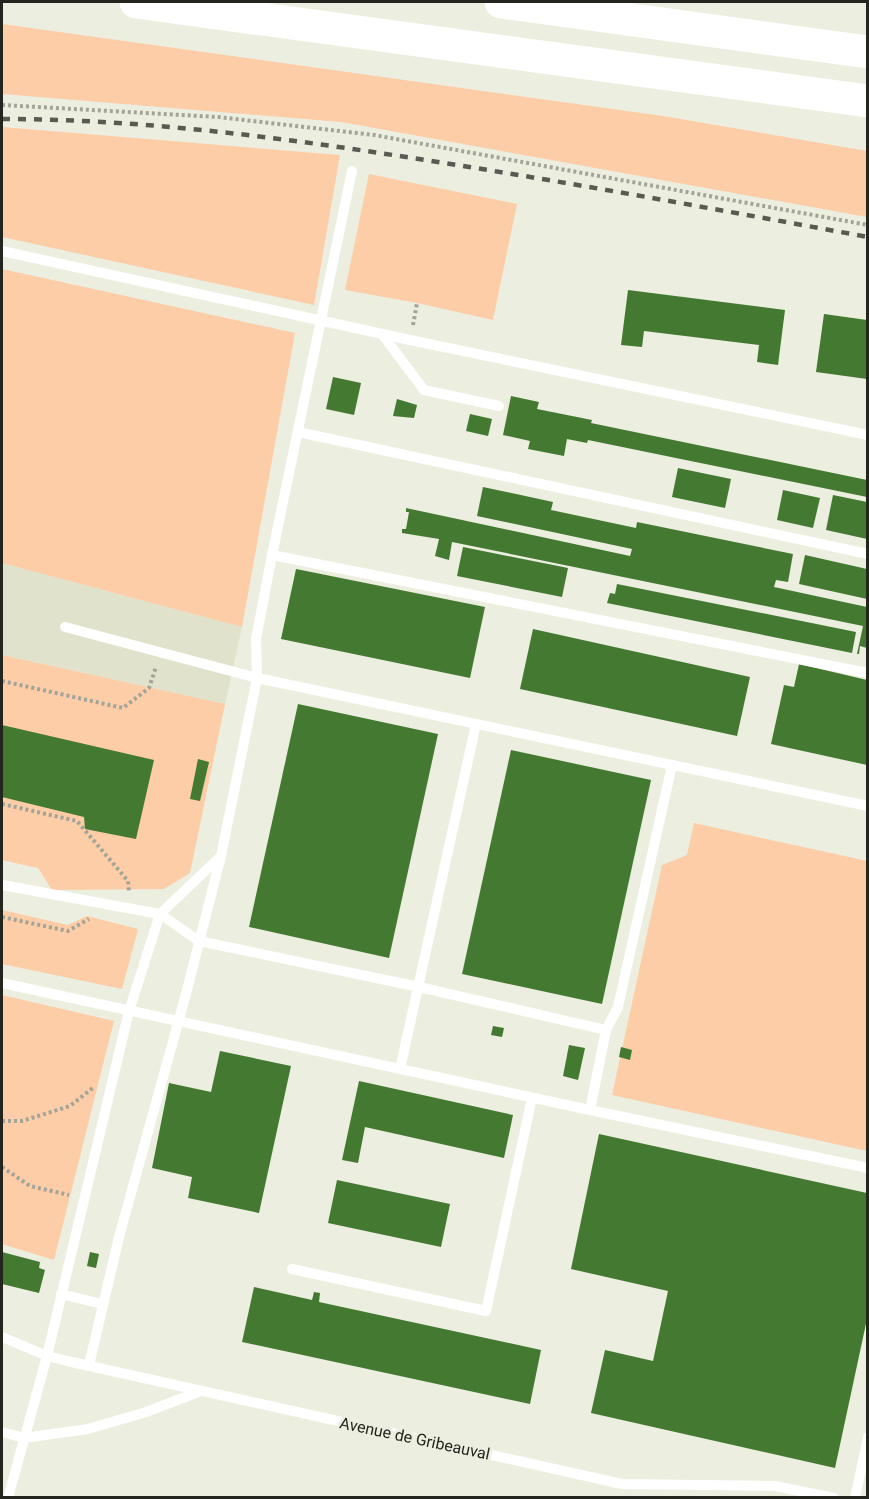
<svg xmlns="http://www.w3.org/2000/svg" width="869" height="1499" font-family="Roboto,sans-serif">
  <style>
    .built { fill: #e0e2cc }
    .green { fill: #fccda7 }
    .building { fill: #447932 }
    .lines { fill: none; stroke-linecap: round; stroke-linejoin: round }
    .path { stroke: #a3a499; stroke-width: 4; stroke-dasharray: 3 3; stroke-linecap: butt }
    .lane { stroke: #fff; stroke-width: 10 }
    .highway { stroke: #fff; stroke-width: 33 }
    .rail { stroke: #595a52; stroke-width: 4.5; stroke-dasharray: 8 8; stroke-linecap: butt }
    .labels { text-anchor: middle; stroke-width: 6; stroke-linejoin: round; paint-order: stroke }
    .street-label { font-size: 16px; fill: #24251f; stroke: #eceedf }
  </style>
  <rect width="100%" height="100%" fill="#eceedf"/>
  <path class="built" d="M2 563 242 627 225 704 2 655Z"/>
  <g class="green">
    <path d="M2 24 663 116 867 151V217L341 122 2 94Z"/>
    <path d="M2 127 340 155 314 305 2 237Z"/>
    <path d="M369 174 517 204 493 320 417 303 345 290Z"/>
    <path d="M2 269 295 333 242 627 2 563Z"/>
    <path d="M2 655 225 704 190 873 164 889 52 890 38 868 2 860Z"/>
    <path d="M694 823 867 861V1151L612 1095 662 865 687 855Z"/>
    <path d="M2 910 68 925 87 916 138 929 122 989 2 964Z"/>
    <path d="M2 995 114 1021 54 1260 2 1244Z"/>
  </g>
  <g class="building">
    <path d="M628 290 785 310 778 365 757 362 759 345 644 331 642 347 621 345Z"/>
    <path d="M824 314 867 320V379L816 372Z"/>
    <path d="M333 377 361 383 354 415 326 409Z"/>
    <path d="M511 396 539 402 537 409 592 420 591 423 867 480V497L588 440 587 443 567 439 564 456 528 449 530 441 503 435Z"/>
    <path d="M397 399 417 405 414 418 393 416Z"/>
    <path d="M470 414 492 419 488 436 466 431Z"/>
    <path d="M678 468 731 479 725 508 672 497Z"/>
    <path d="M483 487 553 502 551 510 636 528 637 522 793 554 788 582 776 580 774 587 867 607V648L860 646 859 654H857L863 626 452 542 449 560 435 556 439 539 402 533V529H406L409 512H406V508L630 556 632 549 477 516Z"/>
    <path d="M783 490 820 498 813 528 777 520Z"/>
    <path d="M833 495 867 502V539L826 530Z"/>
    <path d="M463 547 568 568 562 597 457 576Z"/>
    <path d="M805 555 867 569V599L799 584Z"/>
    <path d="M296 569 485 607 470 678 281 639Z"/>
    <path d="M617 584 856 632 852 653 607 603 610 593 615 594Z"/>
    <path d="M533 629 750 677 737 736 520 689Z"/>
    <path d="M799 664 867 680V765L771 744 784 685 794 687Z"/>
    <path d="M298 704 438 734 389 958 249 927Z"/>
    <path d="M2 725 154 760 136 839 85 829 84 817 2 797Z"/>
    <path d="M511 750 651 780 602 1004 462 974Z"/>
    <path d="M198 759 209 762 200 801 190 799Z"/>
    <path d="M493 1026 504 1028 502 1037 491 1035Z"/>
    <path d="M569 1045 585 1048 578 1080 563 1076Z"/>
    <path d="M621 1047 632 1050 630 1060 619 1057Z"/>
    <path d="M220 1051 291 1066 259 1213 188 1198 192 1177 152 1168 169 1083 211 1092Z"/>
    <path d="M359 1081 513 1115 504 1158 365 1127 358 1163 342 1160Z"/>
    <path d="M599 1134 867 1193V1319L835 1468 591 1413 605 1350 653 1361 668 1291 571 1269Z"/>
    <path d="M337 1180 450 1204 441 1247 328 1223Z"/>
    <path d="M2 1252 40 1262 39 1268 45 1270 39 1293 2 1284Z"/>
    <path d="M90 1252 99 1254 96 1268 87 1266Z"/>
    <path d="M254 1287 312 1300 314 1292 320 1293 319 1302 541 1350 530 1404 242 1342Z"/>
  </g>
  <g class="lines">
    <g class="path">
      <path d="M2 105 218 117 374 135 868 225"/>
      <path d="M413 325 417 303"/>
      <path d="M2 681 123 708 149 688 156 667"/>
      <path d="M2 804 77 821 128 881 129 892"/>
      <path d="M2 917 68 931 89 919"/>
      <path d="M2 1121H22L70 1106 94 1087"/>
      <path d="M2 1167 30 1186 69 1195"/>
    </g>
    <g class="lane">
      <path d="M2 251 410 340 868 435"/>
      <path d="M382 334 424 390 499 406"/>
      <path d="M298 432 868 554"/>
      <path d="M272 555 868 673"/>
      <path d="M65 627 257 678 868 806"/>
      <path d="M2 885 160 914 199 941 419 987 606 1030 590 1110"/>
      <path d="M2 983 590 1110 868 1168"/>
      <path d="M606 1030 618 1007 672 765"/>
      <path d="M400 1069 476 724"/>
      <path d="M292 1269 486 1311 532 1098"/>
      <path d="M61 1294 102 1304"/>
      <path d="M2 1337 47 1356 67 1361 622 1484 775 1486 834 1498"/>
      <path d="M89 1365 119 1237 186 994 221 856 257 678 256 639 272 555 352 171"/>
      <path d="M2 1432 24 1438 88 1429 146 1412 201 1391"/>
      <path d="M8 1498 47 1356 129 1011 160 914 221 856"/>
      <path d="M855 1498 868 1437"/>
    </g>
    <g class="highway">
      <path d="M136 2 868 101"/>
      <path d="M501 2 868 52"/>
    </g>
    <path class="rail" d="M2 119C143 119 285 138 425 160 573 183 720 210 868 237"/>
  </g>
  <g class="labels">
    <g class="street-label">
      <text transform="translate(415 1438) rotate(12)" y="6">Avenue de Gribeauval</text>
    </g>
  </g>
  <rect width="869" height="1499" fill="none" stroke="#24251f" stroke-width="6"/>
</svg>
